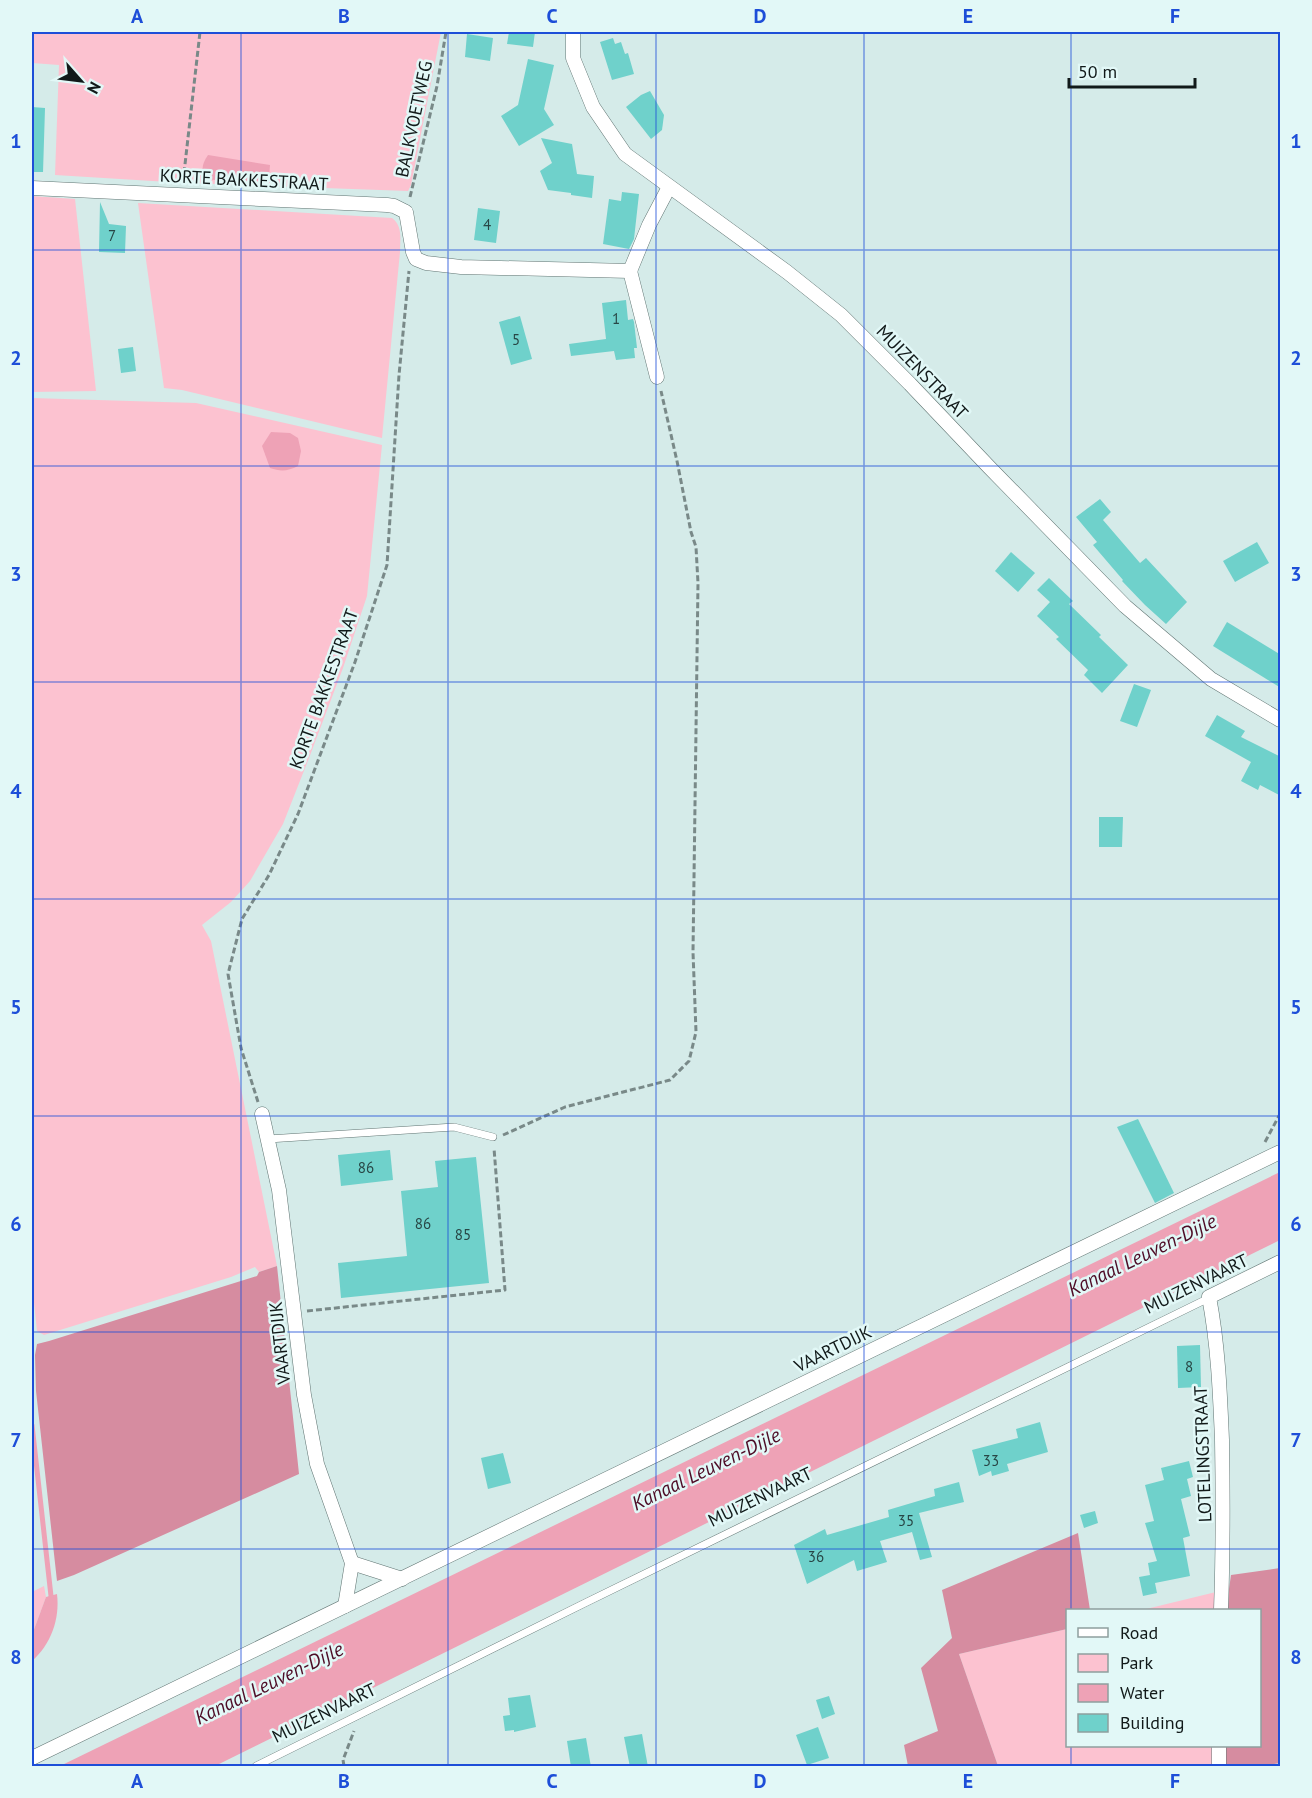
<svg xmlns="http://www.w3.org/2000/svg" width="1312" height="1798" font-family="'PT Sans',sans-serif">
  <style>
    .green { fill: #fcc2d0 }
    .forest { fill: #d68ca0 }
    .water { fill: #eea2b6 }
    .lines { fill: none; stroke-linecap: round; stroke-linejoin: round }
    .stream { stroke: #eea2b6; stroke-width: 5 }
    .building { fill: #6fd1cb }
    .lane-casing { stroke: #617573; stroke-width: 8 }
    .street-casing { stroke: #617573; stroke-width: 15 }
    .path { stroke: #798988; stroke-width: 3; stroke-dasharray: 6 3; stroke-linecap: butt }
    .lane { stroke: #fff; stroke-width: 7 }
    .street { stroke: #fff; stroke-width: 14 }
    .grid { fill: none; stroke: #1d4ed8; stroke-width: 1.5; stroke-opacity: 0.55 }
    .labels { text-anchor: middle; stroke-width: 5; stroke-linejoin: round; paint-order: stroke }
    .number-label { font-size: 15px; fill: #284746 }
    .street-label { font-size: 18px; fill: #111919; stroke: #e2f8f7 }
    .water-label { font-size: 20px; font-style: italic; fill: #4e0c26; stroke: #e2f8f7 }
    .neatline { fill: none; stroke: #1d4ed8; stroke-width: 2 }
    .grid-label { font-size: 20px; text-anchor: middle; font-weight: bold; fill: #1d4ed8 }
  </style>
  <rect width="100%" height="100%" fill="#d5ebe9"/>
  <g class="green">
    <path d="M32 32H441L411 185 408 191 185 183 55 175 59 65 32 63Z"/>
    <path d="M32 196 75 199 96 391 32 392Z"/>
    <path d="M138 203 392 218C403 226 400 239 400 252L382 438 182 390 164 388Z"/>
    <path d="M32 398 196 403 382 445 367 596 343 668 309 758 283 824 250 881 231 902 202 925 211 941 277 1266 259 1272 255 1267 231 1277 44 1335 37 1331 32 1283Z"/>
    <path d="M44 1586 46 1597 32 1635V1592Z"/>
    <path d="M1216 1592V1610H1142Z"/>
    <path d="M1067 1629 1068 1746H1214V1766H998L959 1654Z"/>
  </g>
  <g class="forest">
    <path d="M277 1266 299 1474 74 1575 57 1581 36 1391 35 1355 37 1344 49 1341 257 1276 259 1272Z"/>
    <path d="M1078 1533 1090 1610H1068L1067 1629 959 1654 998 1766H908L904 1745 938 1731 921 1668 952 1638 942 1590Z"/>
    <path d="M1280 1568V1763L1262 1766H1224V1746H1260V1610H1226L1231 1575Z"/>
  </g>
  <g class="water">
    <path d="M208 155 270 165 269 178 266 180 238 182 205 179C201 169 202 164 208 155Z"/>
    <path d="M271 432 290 433 298 438 301 451 298 466C288 471 281 472 270 468L262 446Z"/>
    <path d="M1280 1172V1240L215 1766H60Z"/>
    <path d="M57 1594C60 1619 51 1644 32 1661V1635L46 1597Z"/>
  </g>
  <g class="lines">
    <path class="stream" d="M32 1425 51 1596 50 1602"/>
  </g>
  <g class="building">
    <path d="M509 32H535L533 47 507 44Z"/>
    <path d="M467 34 493 38 490 61 465 57Z"/>
    <path d="M613 38 615 44 621 42 625 54 628 53 634 74 612 80 600 42Z"/>
    <path d="M528 59 554 65 544 109 554 125 519 146 501 116 518 105Z"/>
    <path d="M650 91 664 115 662 130 651 139 626 107 641 95Z"/>
    <path d="M32 107 45 108 43 172H32Z"/>
    <path d="M541 138 572 144 577 174 594 176 592 198 571 195V193L548 190 540 171 552 163Z"/>
    <path d="M622 192 639 194 634 239 629 249 603 244 609 199 621 201Z"/>
    <path d="M100 202 109 224 126 226 125 253 99 252Z"/>
    <path d="M478 208 500 211 496 243 474 240Z"/>
    <path d="M626 300 628 320 633 319 634 322 637 348H634L635 358 616 360 614 351 571 356 569 344 606 339 602 303Z"/>
    <path d="M520 316 532 359 511 365 499 322Z"/>
    <path d="M133 347 136 371 121 373 118 349Z"/>
    <path d="M1100 499 1111 512 1103 520 1140 563 1146 558 1187 602 1166 624 1145 605 1122 581 1123 580 1093 545 1097 542 1076 517Z"/>
    <path d="M1257 542 1269 563 1235 582 1223 561Z"/>
    <path d="M1011 552 1035 573 1018 592 995 571Z"/>
    <path d="M1049 578 1073 601 1069 604 1101 635 1099 637 1128 665 1102 693 1084 675 1088 670 1056 639 1059 637 1037 616 1050 602 1037 590Z"/>
    <path d="M1227 622 1281 655V688L1213 646Z"/>
    <path d="M1134 684 1151 690 1137 727 1120 721Z"/>
    <path d="M1217 715 1245 731 1241 737 1281 757V796L1260 785 1258 790 1241 781 1251 762 1205 736Z"/>
    <path d="M1099 817H1123L1122 847H1099Z"/>
    <path d="M1138 1119 1174 1193 1155 1203 1117 1127Z"/>
    <path d="M390 1150 393 1180 341 1186 338 1155Z"/>
    <path d="M476 1157 489 1283 341 1298 338 1263 407 1256 401 1191 438 1187 435 1161Z"/>
    <path d="M1200 1345 1201 1387 1178 1388 1177 1346Z"/>
    <path d="M1040 1422 1048 1452 1007 1464 1009 1471 992 1476 991 1471 979 1476 972 1450 1018 1438 1016 1429Z"/>
    <path d="M503 1453 511 1483 488 1489 481 1458Z"/>
    <path d="M1189 1461 1193 1477 1187 1479 1191 1496 1181 1499 1190 1536 1183 1538 1190 1576 1155 1583 1157 1593 1143 1596 1139 1577 1150 1575 1148 1563 1157 1561 1145 1523 1154 1521 1145 1485 1164 1480 1161 1468Z"/>
    <path d="M959 1482 964 1502 919 1513 932 1557 920 1560 912 1532 880 1541 887 1562 857 1571 854 1560 807 1584 794 1545 825 1529 827 1535 889 1517 888 1510 935 1496 934 1489Z"/>
    <path d="M1095 1511 1098 1523 1084 1528 1080 1515Z"/>
    <path d="M530 1695 536 1727 514 1732V1730L505 1731 503 1716 510 1715 508 1698Z"/>
    <path d="M829 1696 835 1714 822 1719 816 1700Z"/>
    <path d="M818 1727 829 1758 807 1765 796 1735Z"/>
    <path d="M642 1734 648 1767H630L624 1737Z"/>
    <path d="M586 1738 591 1767H571L567 1741Z"/>
  </g>
  <g class="lines">
    <g class="lane-casing">
      <g id="lane">
        <path d="M268 1139 454 1127 493 1137"/>
        <path d="M256 1766 587 1602 1209 1298"/>
      </g>
    </g>
    <g class="street-casing">
      <g id="street">
        <path d="M573 32V58L593 107 625 154 787 272 841 315 910 384 989 467 1125 606 1211 679 1280 720"/>
        <path d="M32 188 387 205 394 206 406 212 413 252 416 259 426 263 461 267 630 271 649 225 669 187"/>
        <path d="M630 271 657 377"/>
        <path d="M262 1114 279 1190 304 1395 317 1464 352 1563"/>
        <path d="M345 1606 352 1563 402 1579"/>
        <path d="M1221 1610C1223 1553 1223 1497 1222 1440 1220 1392 1218 1344 1209 1297L1280 1262"/>
        <path d="M1219 1746V1766"/>
        <path d="M32 1758 1280 1152"/>
      </g>
    </g>
    <g class="path">
      <path d="M183 182 200 32"/>
      <path d="M410 197 437 86 446 32"/>
      <path d="M258 1102 241 1048 228 974 242 919 269 875 298 814 355 662 387 565 399 375 409 271"/>
      <path d="M503 1135 565 1107 670 1080 689 1061 696 1032 693 952 698 583 696 547 691 532 677 461 661 391"/>
      <path d="M1265 1142 1280 1114"/>
      <path d="M307 1311 505 1290 494 1148"/>
      <path d="M344 1766 343 1760 354 1731"/>
    </g>
    <use href="#lane" class="lane"/>
    <use href="#street" class="street"/>
  </g>
  <path class="grid" d="M241 32V1766M448 32V1766M656 32V1766M864 32V1766M1071 32V1610M32 250H1280M32 466H1280M32 682H1280M32 899H1280M32 1116H1280M32 1332H1280M32 1549H1280M1071 1746V1766"/>
  <g class="labels">
    <g class="number-label">
      <text x="487" y="230">4</text>
      <text x="112" y="241">7</text>
      <text x="616" y="324">1</text>
      <text x="516" y="345">5</text>
      <text x="366" y="1173">86</text>
      <text x="423" y="1229">86</text>
      <text x="463" y="1240">85</text>
      <text x="1189" y="1372">8</text>
      <text x="991" y="1466">33</text>
      <text x="906" y="1526">35</text>
      <text x="816" y="1562">36</text>
    </g>
    <g class="street-label">
      <text transform="translate(414 119) rotate(-78)" y="6">BALKVOETWEG</text>
      <text transform="translate(244 180) rotate(3)" y="6">KORTE BAKKESTRAAT</text>
      <text transform="translate(922 372) rotate(46)" y="6">MUIZENSTRAAT</text>
      <text transform="translate(324 689) rotate(-70)" y="6">KORTE BAKKESTRAAT</text>
      <text transform="translate(1196 1284) rotate(-26)" y="6">MUIZENVAART</text>
      <text transform="translate(280 1343) rotate(-96)" y="6">VAARTDIJK</text>
      <text transform="translate(833 1349) rotate(-26)" y="6">VAARTDIJK</text>
      <text transform="translate(1203 1454) rotate(-92)" y="6">LOTELINGSTRAAT</text>
      <text transform="translate(760 1497) rotate(-26)" y="6">MUIZENVAART</text>
      <text transform="translate(324 1713) rotate(-26)" y="6">MUIZENVAART</text>
    </g>
    <g class="water-label">
      <text transform="translate(1142 1255) rotate(-26)" y="7">Kanaal Leuven-Dijle</text>
      <text transform="translate(706 1469) rotate(-26)" y="7">Kanaal Leuven-Dijle</text>
      <text transform="translate(269 1683) rotate(-26)" y="7">Kanaal Leuven-Dijle</text>
    </g>
  </g>
  <rect width="1312" height="1798" fill="none" stroke="#e2f8f7" stroke-width="66"/>
  <rect x="1066" y="1609" width="195" height="138" fill="#e2f8f7" stroke="#8e9f9e" stroke-width="1.5"/>
  <rect x="1078" y="1628" width="30" height="9" fill="#ffffff" stroke="#8e9f9e" stroke-width="1.5"/>
  <text x="1120" y="1639" font-size="18" fill="#111919">Road</text>
  <rect x="1078" y="1654" width="30" height="18" fill="#fcc2d0" stroke="#8e9f9e" stroke-width="1.5"/>
  <text x="1120" y="1669" font-size="18" fill="#111919">Park</text>
  <rect x="1078" y="1684" width="30" height="18" fill="#eea2b6" stroke="#8e9f9e" stroke-width="1.5"/>
  <text x="1120" y="1699" font-size="18" fill="#111919">Water</text>
  <rect x="1078" y="1714" width="30" height="18" fill="#6fd1cb" stroke="#8e9f9e" stroke-width="1.5"/>
  <text x="1120" y="1729" font-size="18" fill="#111919">Building</text>
  <g transform="translate(81 81) rotate(118)" stroke="#e2f8f7" stroke-width="4.5" paint-order="stroke">
  <path d="M0-4.5L10 22L0 15L-10 22Z" fill="#111919"/>
  <text y="-9" font-size="16" font-weight="bold" text-anchor="middle" fill="#111919">N</text>
  </g>
  <path d="M1069 78v9h126v-9" fill="none" stroke="#111919" stroke-width="3"/>
  <text x="1078" y="78" font-size="18" fill="#111919" stroke="#e2f8f7" stroke-width="4.5" paint-order="stroke">50 m</text>
  <rect x="33" y="33" width="1246" height="1732" class="neatline"/>
  <g class="grid-label">
    <text x="137" y="23">A</text>
    <text x="344" y="23">B</text>
    <text x="552" y="23">C</text>
    <text x="760" y="23">D</text>
    <text x="968" y="23">E</text>
    <text x="1175" y="23">F</text>
    <text x="16" y="148">1</text>
    <text x="1296" y="148">1</text>
    <text x="16" y="365">2</text>
    <text x="1296" y="365">2</text>
    <text x="16" y="581">3</text>
    <text x="1296" y="581">3</text>
    <text x="16" y="798">4</text>
    <text x="1296" y="798">4</text>
    <text x="16" y="1014">5</text>
    <text x="1296" y="1014">5</text>
    <text x="16" y="1231">6</text>
    <text x="1296" y="1231">6</text>
    <text x="16" y="1447">7</text>
    <text x="1296" y="1447">7</text>
    <text x="16" y="1664">8</text>
    <text x="1296" y="1664">8</text>
    <text x="137" y="1788">A</text>
    <text x="344" y="1788">B</text>
    <text x="552" y="1788">C</text>
    <text x="760" y="1788">D</text>
    <text x="968" y="1788">E</text>
    <text x="1175" y="1788">F</text>
  </g>
</svg>
